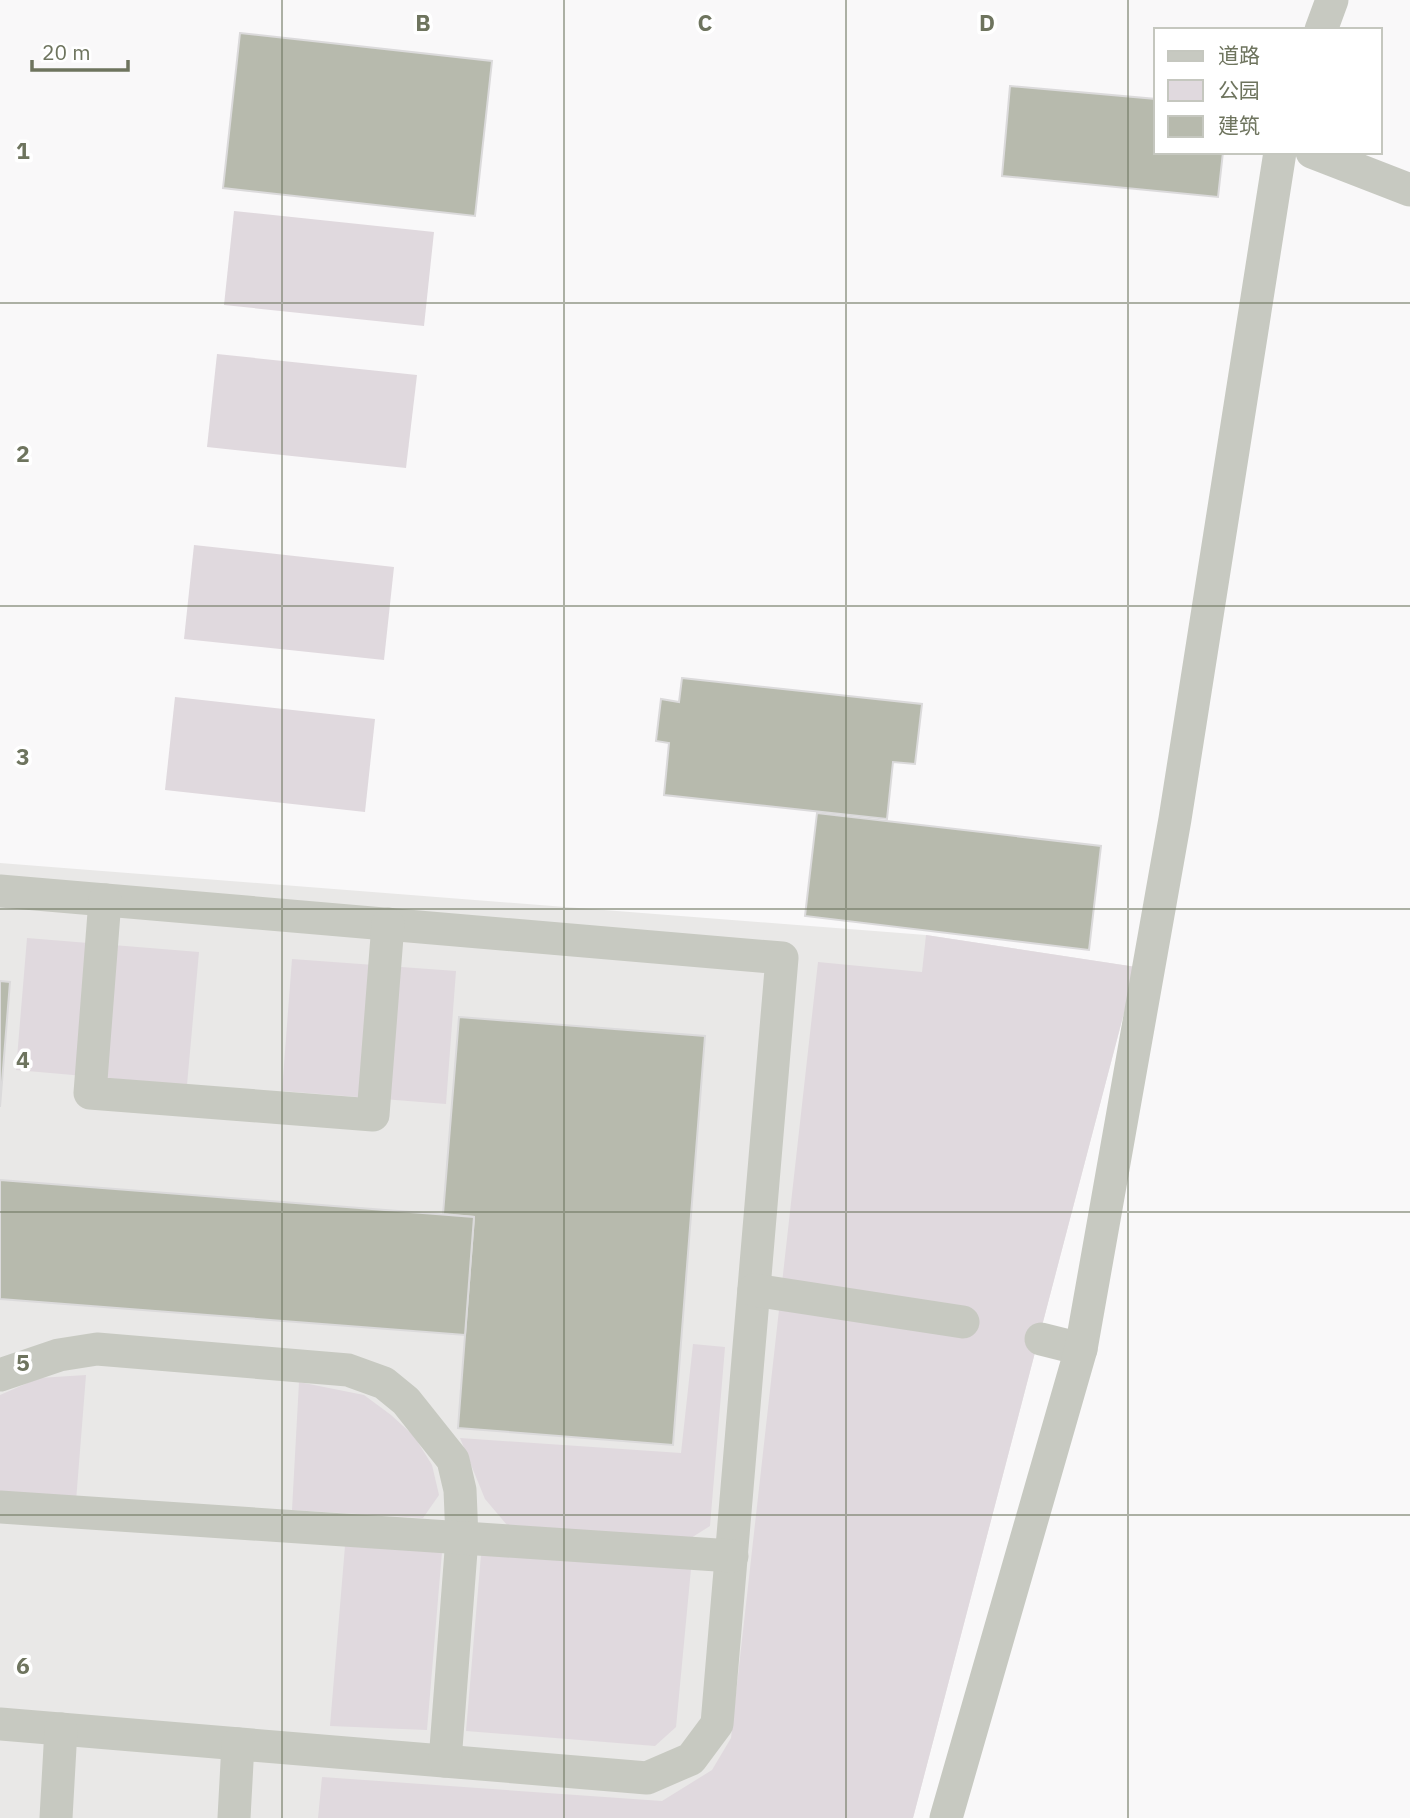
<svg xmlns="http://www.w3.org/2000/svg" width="1410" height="1818" font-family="'IBM Plex Sans','Noto Sans SC',sans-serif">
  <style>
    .built { fill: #e9e8e7 }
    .green { fill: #e0d9de }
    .building { fill: #b7baad; stroke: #dbdadb; stroke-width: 2 }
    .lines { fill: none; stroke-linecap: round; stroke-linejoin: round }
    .minor { stroke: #c7c9c1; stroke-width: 33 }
    .grid { fill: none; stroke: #6e745e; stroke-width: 2; stroke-opacity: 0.55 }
    .grid-label { font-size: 23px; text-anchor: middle; font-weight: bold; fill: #6e745e; stroke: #fff; stroke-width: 7; stroke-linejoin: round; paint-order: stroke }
  </style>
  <rect width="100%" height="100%" fill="#f9f8f9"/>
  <path class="built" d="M0 863 926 935 1136 967 913 1818H0Z"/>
  <g class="green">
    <path d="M234 211 434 232 424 326 224 305Z"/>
    <path d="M217 354 417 375 406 468 207 447Z"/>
    <path d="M194 545 394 567 384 660 184 639Z"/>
    <path d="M175 697 375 719 365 812 165 790Z"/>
    <path d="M926 935 1136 967 913 1818H318L322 1777 662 1801 712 1770 731 1738 818 962 922 972Z"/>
    <path d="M27 938 199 952 187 1085 16 1070Z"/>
    <path d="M292 959 456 971 446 1104 282 1091Z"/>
    <path d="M693 1344 725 1347 710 1526 691 1538 507 1525 485 1499 460 1438 681 1453Z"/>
    <path d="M86 1375 76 1501 0 1496V1395L39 1378Z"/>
    <path d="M299 1382 364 1395 391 1415 414 1436 432 1465 439 1495 423 1518 292 1510Z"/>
    <path d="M345 1546 442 1552 427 1730 330 1726Z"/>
    <path d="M481 1555 691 1569 676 1727 655 1746 466 1731Z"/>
  </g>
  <g class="building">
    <path d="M240 33 492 61 475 216 223 188Z"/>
    <path d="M1010 86 1156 99V152H1223L1218 197 1002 176Z"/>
    <path d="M682 678 922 704 915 764 893 762 887 819 664 795 669 743 656 741 661 699 679 702Z"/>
    <path d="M817 813 1101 846 1089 950 805 916Z"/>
    <path d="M0 981 10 982 0 1107Z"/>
    <path d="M459 1017 705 1036 673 1445 458 1428 474 1217 443 1214Z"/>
    <path d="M0 1180 474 1217 465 1335 0 1299Z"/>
  </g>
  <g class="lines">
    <g class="minor">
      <path d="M1321 30 1332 0"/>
      <path d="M1312 152 1410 190"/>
      <path d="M0 891 782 958 717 1724 691 1759 647 1778 0 1724"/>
      <path d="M105 900 90 1093 373 1115 388 924"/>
      <path d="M754 1290 963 1322"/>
      <path d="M1041 1339 1081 1349"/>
      <path d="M0 1375 59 1355 97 1349 348 1370 384 1383 406 1401 453 1460 460 1490 462 1538 445 1761"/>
      <path d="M0 1507 732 1556"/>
      <path d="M56 1818 61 1729"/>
      <path d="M234 1818 238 1744"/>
      <path d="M946 1818 1081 1349 1175 819 1280 152"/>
    </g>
  </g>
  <path class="grid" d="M282 0V1818M564 0V1818M846 0V1818M1128 0V1818M0 303H1410M0 606H1410M0 909H1410M0 1212H1410M0 1515H1410"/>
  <g class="grid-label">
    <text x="423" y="31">B</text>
    <text x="705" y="31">C</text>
    <text x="987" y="31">D</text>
    <text x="23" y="159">1</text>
    <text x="23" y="462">2</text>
    <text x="23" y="765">3</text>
    <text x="23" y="1068">4</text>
    <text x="23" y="1371">5</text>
    <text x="23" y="1674">6</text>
  </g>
  <rect x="1154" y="28" width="228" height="126" fill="#ffffff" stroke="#c5c7bf" stroke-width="2"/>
  <rect x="1168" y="51" width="35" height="10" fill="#c7c9c1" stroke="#c5c7bf" stroke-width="2"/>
  <text x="1218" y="63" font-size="21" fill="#6e745e">道路</text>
  <rect x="1168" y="80" width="35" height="21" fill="#e0d9de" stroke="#c5c7bf" stroke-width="2"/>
  <text x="1218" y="98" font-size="21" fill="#6e745e">公园</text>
  <rect x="1168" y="116" width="35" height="21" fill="#b7baad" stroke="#c5c7bf" stroke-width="2"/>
  <text x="1218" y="133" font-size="21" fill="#6e745e">建筑</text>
  <path d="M32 60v10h96v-10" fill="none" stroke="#6e745e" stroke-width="3.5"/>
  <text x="42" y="60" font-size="21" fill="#6e745e" stroke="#ffffff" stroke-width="5" paint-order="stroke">20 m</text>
</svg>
